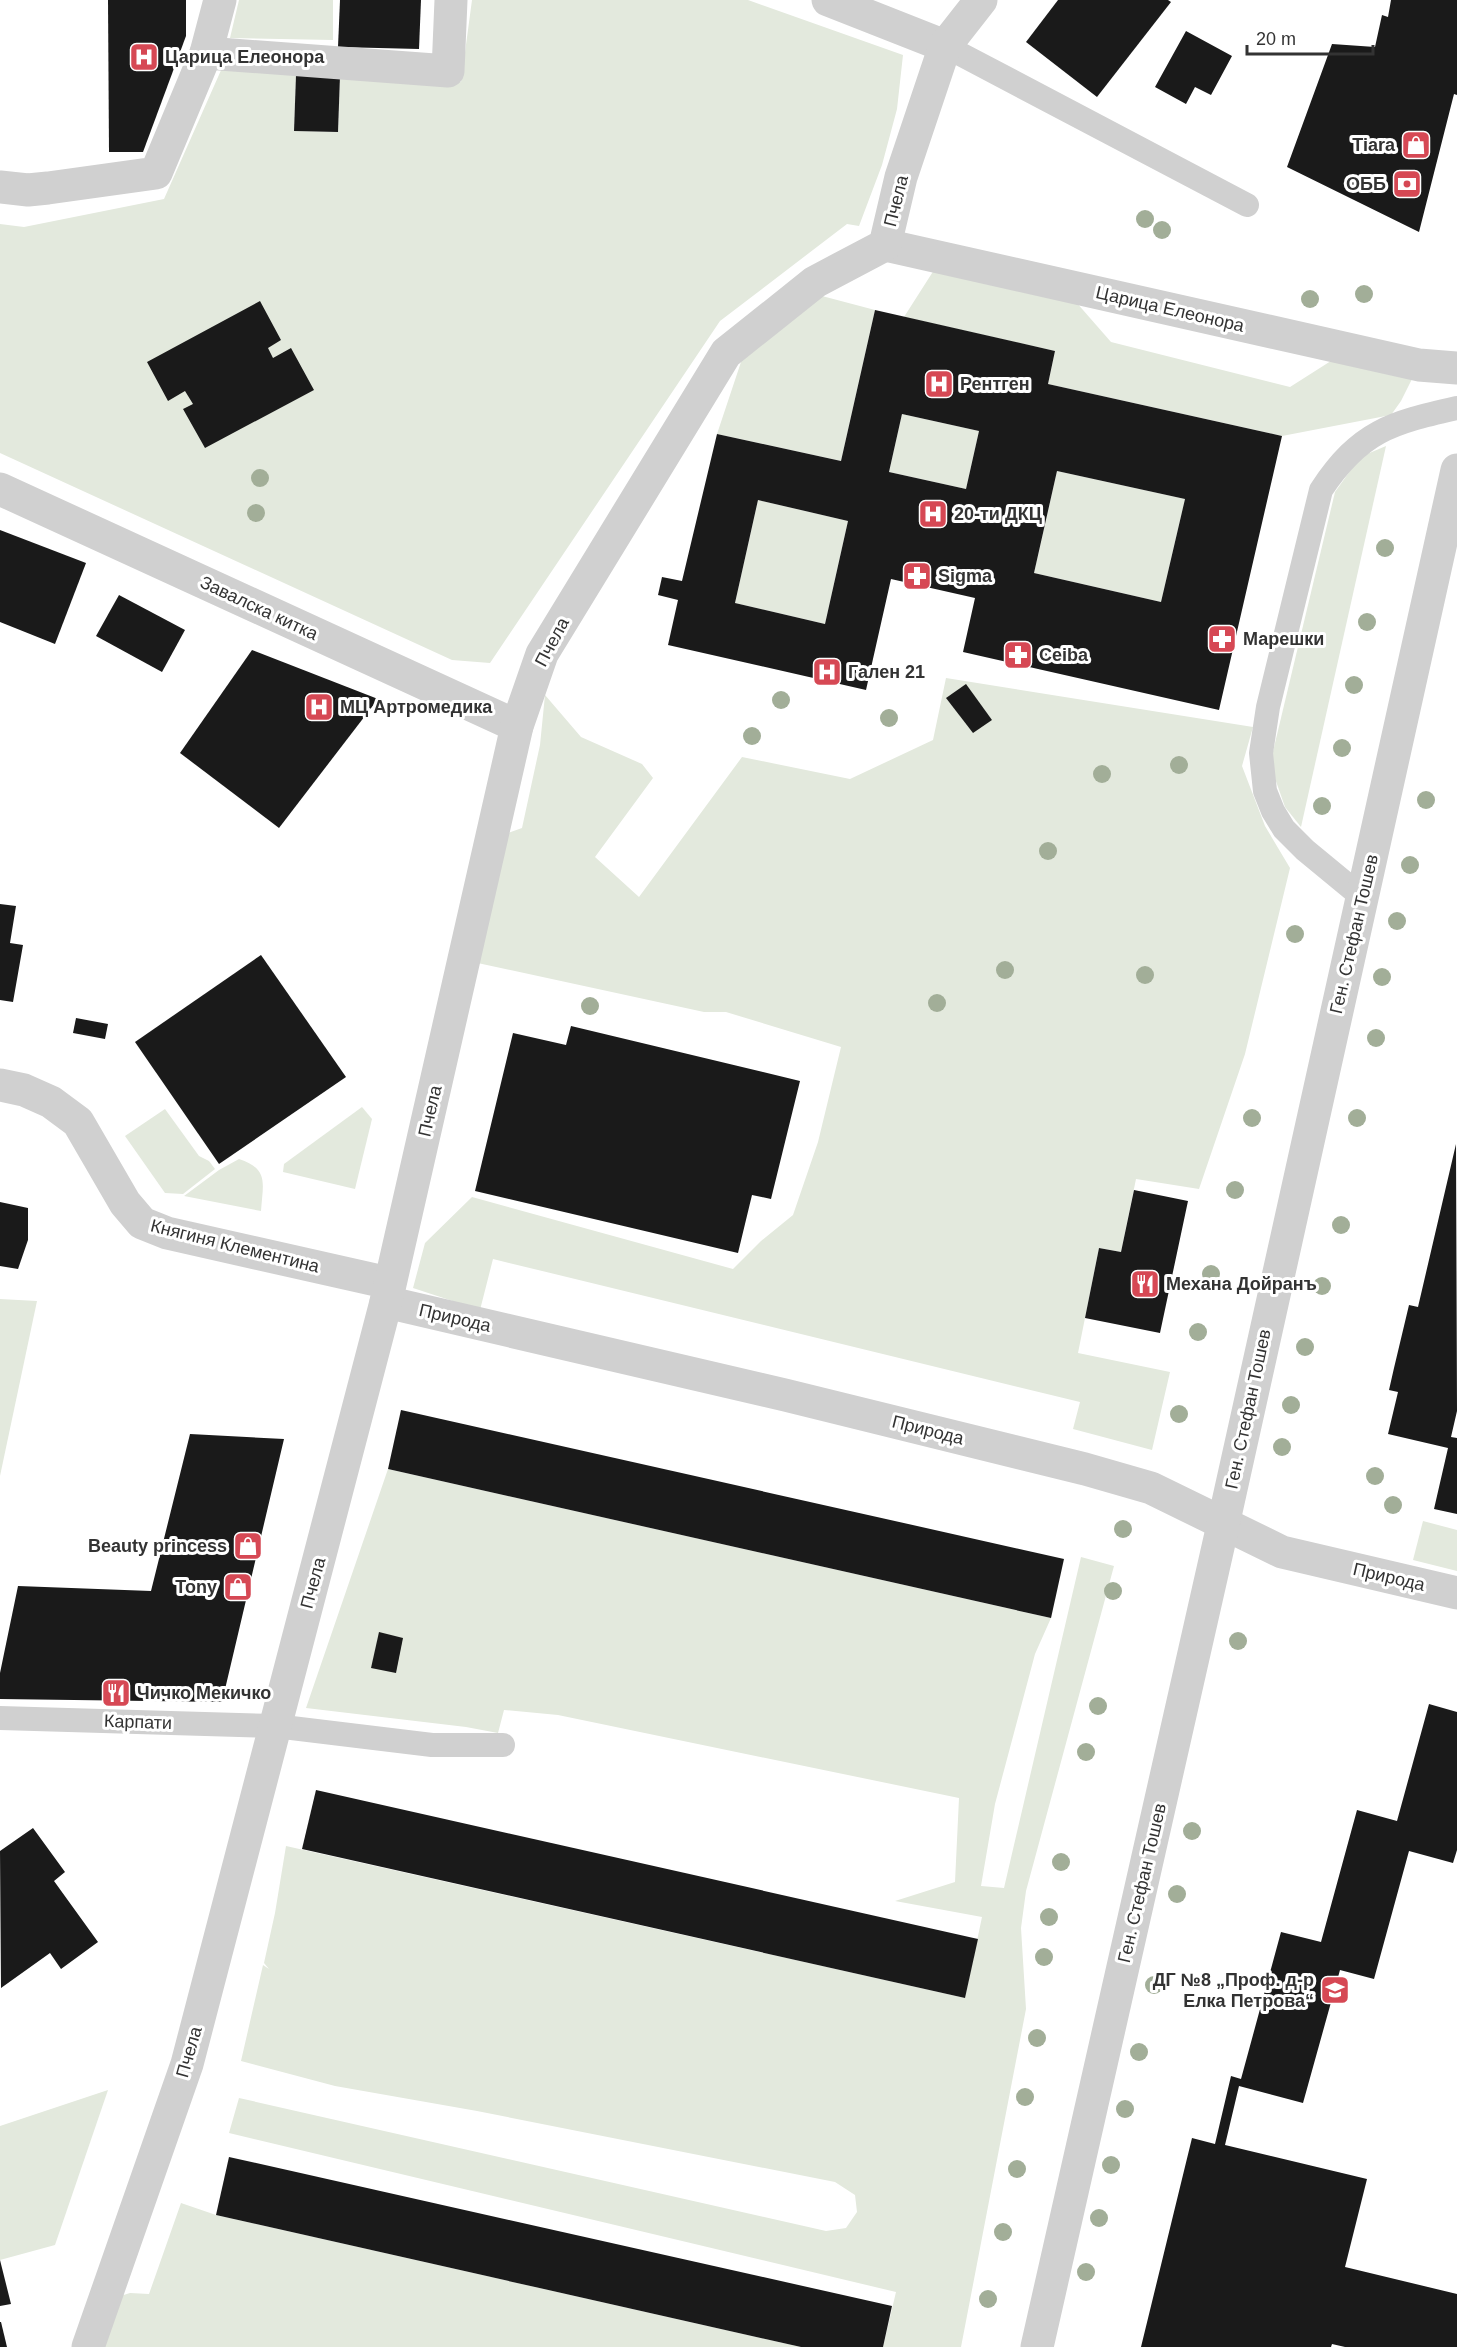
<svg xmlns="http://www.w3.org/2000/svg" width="1457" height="2347" font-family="Helvetica,sans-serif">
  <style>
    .green { fill: #e3e9dd }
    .building { fill: #1a1a1a; fill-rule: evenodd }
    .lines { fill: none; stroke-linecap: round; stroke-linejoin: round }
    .service { stroke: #d0d0d0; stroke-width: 24 }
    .minor { stroke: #d0d0d0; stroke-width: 33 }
    .tertiary { stroke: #d0d0d0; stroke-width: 33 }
    .tree { fill: #a2ae98 }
    .labels { text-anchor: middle; stroke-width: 6; stroke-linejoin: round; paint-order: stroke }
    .poi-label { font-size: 18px; font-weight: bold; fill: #333; stroke: #fff; text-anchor: start }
    .street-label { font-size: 18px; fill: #333; stroke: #fff }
  </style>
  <rect width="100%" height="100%" fill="#fff"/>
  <g class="green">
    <path d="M239 0H333V40L230 38Z"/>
    <path d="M472 0H748L903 55 897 109 882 165 859 226 847 224 720 321 490 663 452 660 0 453V224L24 227 164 199 222 68 296 75 294 131 338 132 340 76 461 82Z"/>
    <path d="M934 270 1076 302 1111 342 1290 387 1334 359 1414 375 1401 401 1391 415 1282 436 1048 384 1055 351 904 317Z"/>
    <path d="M822 296 875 310 841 461 717 434 743 356Z"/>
    <path d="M902 414 979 431 966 489 889 472Z"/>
    <path d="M1386 446 1301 827 1285 807 1270 764 1335 492 1360 457Z"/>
    <path d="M1057 471 1185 499 1161 602 1034 573Z"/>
    <path d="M758 500 848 521 825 624 735 603Z"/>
    <path d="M946 678 1253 727 1242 766 1265 826 1290 868 1245 1054 1199 1189 1136 1179 1121 1252 1099 1248 1078 1353 1170 1372 1152 1450 1073 1429 1080 1402 493 1259 480 1310 413 1288 425 1243 472 1197 733 1269 761 1241 793 1215 818 1142 841 1047 726 1012H704L473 962 508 833 522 828 540 745 545 695 581 737 642 764 653 778 595 857 639 897 742 757 850 779 933 740Z"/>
    <path d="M362 1107 372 1119 355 1189 283 1172 284 1164Z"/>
    <path d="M165 1109 199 1156 209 1161 215 1169 183 1194 165 1193 125 1136Z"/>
    <path d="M239 1159C269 1169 263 1183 261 1211L184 1196 219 1170Z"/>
    <path d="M0 1299 37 1301 0 1476Z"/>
    <path d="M388 1469 1051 1618 1035 1654 995 1804 981 1886 1004 1888 1081 1557 1114 1566 1026 1891 1021 1928 1026 2009 961 2347H883L896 2292 229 2133 239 2098 826 2231 846 2228 857 2212 855 2195 835 2182 477 2111 335 2086 241 2061 263 1965 269 1969 264 1963 275 1913 286 1846 965 1998 982 1917 895 1901 955 1882 959 1798 558 1715 504 1710 498 1733 466 1727 306 1708Z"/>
    <path d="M1423 1521 1457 1530V1571L1413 1560Z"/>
    <path d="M108 2090 55 2245 0 2260V2126Z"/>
    <path d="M181 2203 216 2215 801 2347H95L114 2298 130 2293 149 2294Z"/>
  </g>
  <g class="building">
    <path d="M108 0H186V36L143 152H109Z"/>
    <path d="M340 0H421L419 49 338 47Z"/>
    <path d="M1058 0H1168L1171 2 1097 97 1026 42Z"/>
    <path d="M1391 0H1457V95L1454 94 1419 232 1287 167 1332 44 1375 47 1382 15 1388 17Z"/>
    <path d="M1186 31 1232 56 1211 95 1195 87 1186 104 1155 87Z"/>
    <path d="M296 75 340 76 338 132 294 131Z"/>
    <path d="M260 301 281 340 268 348 273 358 291 348 314 390 205 448 183 409 193 404 185 391 168 401 147 362Z"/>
    <path d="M875 310 1055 351 1048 384 1282 436 1219 710 963 652 975 598 891 579 866 690 668 645 678 600 658 595 662 577 682 581 717 434 841 461ZM902 414 979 431 966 489 889 472ZM1057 471 1185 499 1161 602 1034 573ZM758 500 848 521 825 624 735 603Z"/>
    <path d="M0 530 86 563 55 644 0 622Z"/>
    <path d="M119 595 185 630 162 672 96 636Z"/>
    <path d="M252 650 378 699 279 828 180 753Z"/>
    <path d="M966 684 992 720 973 733 946 698Z"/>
    <path d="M0 904 16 906 10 943 23 945 13 1002 0 1000Z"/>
    <path d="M261 955 346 1077 219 1164 135 1042Z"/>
    <path d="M76 1018 108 1024 105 1039 73 1033Z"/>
    <path d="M571 1026 800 1081 771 1199 752 1195 738 1253 475 1191 513 1033 566 1045Z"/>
    <path d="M1456 1144 1457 1411 1451 1437 1457 1438V1514L1434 1509 1448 1448 1388 1434 1398 1392 1389 1390 1394 1368 1409 1305 1418 1307Z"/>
    <path d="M1134 1190 1188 1201 1160 1333 1085 1318 1099 1248 1121 1252Z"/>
    <path d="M0 1202 28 1208V1240L18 1269 0 1266Z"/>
    <path d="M401 1410 1064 1559 1051 1618 388 1469Z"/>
    <path d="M190 1434 284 1439 222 1702 0 1699V1673L18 1586 151 1591Z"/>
    <path d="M379 1632 403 1638 396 1673 371 1668Z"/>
    <path d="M1429 1704 1457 1712V1850L1453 1863 1409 1851 1374 1979 1340 1970 1303 2103 1239 2086 1225 2145 1367 2179 1345 2267 1457 2294V2347H1345L1332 2344 1331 2347H1141L1192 2138 1215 2144 1231 2076 1241 2079 1281 1932 1321 1942 1357 1810 1397 1821Z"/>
    <path d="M316 1790 978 1939 965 1998 302 1849Z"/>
    <path d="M33 1828 65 1872 54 1881 98 1942 61 1969 50 1953 1 1988 0 1851Z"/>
    <path d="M229 2157 892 2306 883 2347H801L216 2215Z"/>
    <path d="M0 2260 11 2304 0 2306Z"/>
    <path d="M0 2322H1L7 2347H0Z"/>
  </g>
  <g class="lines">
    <g class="service">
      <path d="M945 46 1247 205"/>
      <path d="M1362 897 1305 850 1284 829 1273 811 1265 791 1261 753 1268 707 1321 490C1360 431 1391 423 1457 408"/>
      <path d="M0 1718 275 1726 432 1745H503"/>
    </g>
    <g class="minor">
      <path d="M828 0 945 46"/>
      <path d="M206 53 448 71 451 0"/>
      <path d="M0 187 28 190 48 188 156 173 206 53 220 0"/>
      <path d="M885 245 1419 365 1457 368"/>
      <path d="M0 489 517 726"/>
      <path d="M0 1085 24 1090 51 1102 78 1122 125 1203 142 1223 167 1233 389 1283"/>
      <path d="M386 1302 785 1395 1085 1469 1151 1488 1282 1552 1457 1593"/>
      <path d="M88 2347 187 2064 386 1302 517 726 542 654 726 353 815 282 885 245 901 177 945 46 981 0"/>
    </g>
    <path class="tertiary" d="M1037 2347 1223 1525 1457 470"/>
  </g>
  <g class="tree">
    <circle cx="1145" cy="219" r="9"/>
    <circle cx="1162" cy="230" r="9"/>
    <circle cx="1364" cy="294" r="9"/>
    <circle cx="1310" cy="299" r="9"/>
    <circle cx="260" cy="478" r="9"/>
    <circle cx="256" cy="513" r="9"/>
    <circle cx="1385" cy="548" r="9"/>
    <circle cx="1367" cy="622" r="9"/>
    <circle cx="1354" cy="685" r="9"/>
    <circle cx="781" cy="700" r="9"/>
    <circle cx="889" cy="718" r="9"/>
    <circle cx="752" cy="736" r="9"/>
    <circle cx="1342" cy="748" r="9"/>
    <circle cx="1179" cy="765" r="9"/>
    <circle cx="1102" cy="774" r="9"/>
    <circle cx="1426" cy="800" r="9"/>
    <circle cx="1322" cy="806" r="9"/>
    <circle cx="1048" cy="851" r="9"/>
    <circle cx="1410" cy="865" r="9"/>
    <circle cx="1397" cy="921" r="9"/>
    <circle cx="1295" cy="934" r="9"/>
    <circle cx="1005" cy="970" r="9"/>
    <circle cx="1145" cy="975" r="9"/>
    <circle cx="1382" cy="977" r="9"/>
    <circle cx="937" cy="1003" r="9"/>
    <circle cx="590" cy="1006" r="9"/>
    <circle cx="1376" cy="1038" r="9"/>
    <circle cx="1252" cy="1118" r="9"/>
    <circle cx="1357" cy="1118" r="9"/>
    <circle cx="1235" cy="1190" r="9"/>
    <circle cx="1341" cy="1225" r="9"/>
    <circle cx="1211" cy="1274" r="9"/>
    <circle cx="1322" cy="1286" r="9"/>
    <circle cx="1198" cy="1332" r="9"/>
    <circle cx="1305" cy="1347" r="9"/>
    <circle cx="1291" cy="1405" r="9"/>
    <circle cx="1179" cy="1414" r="9"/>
    <circle cx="1282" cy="1447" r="9"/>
    <circle cx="1375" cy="1476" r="9"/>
    <circle cx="1393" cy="1505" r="9"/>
    <circle cx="1123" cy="1529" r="9"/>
    <circle cx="1113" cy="1591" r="9"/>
    <circle cx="1238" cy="1641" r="9"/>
    <circle cx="1098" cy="1706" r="9"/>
    <circle cx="1086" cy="1752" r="9"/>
    <circle cx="1192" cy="1831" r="9"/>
    <circle cx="1061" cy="1862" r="9"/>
    <circle cx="1177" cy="1894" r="9"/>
    <circle cx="1049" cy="1917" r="9"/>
    <circle cx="1044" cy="1957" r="9"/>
    <circle cx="1154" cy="1985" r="9"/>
    <circle cx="1037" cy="2038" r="9"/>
    <circle cx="1139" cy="2052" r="9"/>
    <circle cx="1025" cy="2097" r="9"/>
    <circle cx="1125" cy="2109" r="9"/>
    <circle cx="1111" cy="2165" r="9"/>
    <circle cx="1017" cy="2169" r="9"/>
    <circle cx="1099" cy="2218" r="9"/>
    <circle cx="1003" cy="2232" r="9"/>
    <circle cx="1086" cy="2272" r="9"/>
    <circle cx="988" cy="2299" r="9"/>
  </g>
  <defs>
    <g id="hospital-square" transform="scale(1.5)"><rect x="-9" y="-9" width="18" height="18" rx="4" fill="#d64854" stroke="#fff"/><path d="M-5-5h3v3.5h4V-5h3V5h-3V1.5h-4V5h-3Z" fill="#fff"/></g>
    <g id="shop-square" transform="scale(1.5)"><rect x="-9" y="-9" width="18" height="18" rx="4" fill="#d64854" stroke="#fff"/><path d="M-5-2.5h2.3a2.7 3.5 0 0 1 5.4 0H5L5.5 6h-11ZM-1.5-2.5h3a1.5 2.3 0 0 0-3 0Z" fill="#fff"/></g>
    <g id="bank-square" transform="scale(1.5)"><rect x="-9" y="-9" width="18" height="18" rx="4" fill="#d64854" stroke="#fff"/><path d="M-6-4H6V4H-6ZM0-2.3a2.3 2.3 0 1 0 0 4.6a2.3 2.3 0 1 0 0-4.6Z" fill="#fff"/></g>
    <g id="pharmacy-square" transform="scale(1.5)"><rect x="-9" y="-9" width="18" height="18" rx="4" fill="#d64854" stroke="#fff"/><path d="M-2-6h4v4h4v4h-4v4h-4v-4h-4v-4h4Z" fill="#fff"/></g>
    <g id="restaurant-square" transform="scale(1.5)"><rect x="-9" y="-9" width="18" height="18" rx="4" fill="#d64854" stroke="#fff"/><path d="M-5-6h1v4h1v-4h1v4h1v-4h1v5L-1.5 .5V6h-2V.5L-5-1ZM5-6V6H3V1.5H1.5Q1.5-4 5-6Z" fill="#fff"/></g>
    <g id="school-square" transform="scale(1.5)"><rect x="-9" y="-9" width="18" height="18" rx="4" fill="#d64854" stroke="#fff"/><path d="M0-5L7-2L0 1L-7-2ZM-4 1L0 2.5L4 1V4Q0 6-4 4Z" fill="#fff"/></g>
  </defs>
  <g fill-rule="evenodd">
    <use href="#hospital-square" x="144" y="57"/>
    <use href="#shop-square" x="1416" y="145"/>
    <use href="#bank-square" x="1407" y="184"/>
    <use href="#hospital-square" x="939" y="384"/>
    <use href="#hospital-square" x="933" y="514"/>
    <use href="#pharmacy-square" x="917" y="576"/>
    <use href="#pharmacy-square" x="1222" y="639"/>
    <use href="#pharmacy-square" x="1018" y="655"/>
    <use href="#hospital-square" x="827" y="672"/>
    <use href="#hospital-square" x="319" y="707"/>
    <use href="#restaurant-square" x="1145" y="1284"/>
    <use href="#shop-square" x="248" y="1546"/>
    <use href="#shop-square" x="238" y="1587"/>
    <use href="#restaurant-square" x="116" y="1693"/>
    <use href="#school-square" x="1335" y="1990"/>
  </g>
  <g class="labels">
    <g class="poi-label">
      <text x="165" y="63">Царица Елеонора</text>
      <text x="1395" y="151" text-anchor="end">Tiara</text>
      <text x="1386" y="190" text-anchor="end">ОББ</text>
      <text x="960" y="390">Рентген</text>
      <text x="954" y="520">20-ти ДКЦ</text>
      <text x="938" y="582">Sigma</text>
      <text x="1243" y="645">Марешки</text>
      <text x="1039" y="661">Ceiba</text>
      <text x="848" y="678">Гален 21</text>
      <text x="340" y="713">МЦ Артромедика</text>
      <text x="1166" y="1290">Механа Дойранъ</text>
      <text x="227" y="1552" text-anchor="end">Beauty princess</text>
      <text x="217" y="1593" text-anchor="end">Tony</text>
      <text x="137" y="1699">Чичко Мекичко</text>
      <text x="1314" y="1986" text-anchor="end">ДГ №8 „Проф. д-р<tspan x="1314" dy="21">Елка Петрова“</tspan></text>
    </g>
    <g class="street-label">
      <text transform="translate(896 201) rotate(-76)" y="6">Пчела</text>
      <text transform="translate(1170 309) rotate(13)" y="6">Царица Елеонора</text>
      <text transform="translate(259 608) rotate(25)" y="6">Завалска китка</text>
      <text transform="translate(552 642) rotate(-62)" y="6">Пчела</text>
      <text transform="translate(1354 934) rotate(-77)" y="6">Ген. Стефан Тошев</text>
      <text transform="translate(430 1111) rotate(-77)" y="6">Пчела</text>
      <text transform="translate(235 1246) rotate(14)" y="6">Княгиня Клементина</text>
      <text transform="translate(455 1318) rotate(13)" y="6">Природа</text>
      <text transform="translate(1248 1409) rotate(-78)" y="6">Ген. Стефан Тошев</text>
      <text transform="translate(928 1430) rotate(14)" y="6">Природа</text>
      <text transform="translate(1389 1577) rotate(13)" y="6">Природа</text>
      <text transform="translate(313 1583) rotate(-75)" y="6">Пчела</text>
      <text transform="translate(138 1722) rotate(2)" y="6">Карпати</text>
      <text transform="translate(1142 1883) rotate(-77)" y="6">Ген. Стефан Тошев</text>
      <text transform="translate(189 2052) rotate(-74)" y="6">Пчела</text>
    </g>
  </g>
  <path d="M1247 45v9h126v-9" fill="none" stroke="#333333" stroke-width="3"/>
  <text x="1256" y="45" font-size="18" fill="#333333" stroke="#ffffff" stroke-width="4.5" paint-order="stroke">20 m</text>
</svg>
